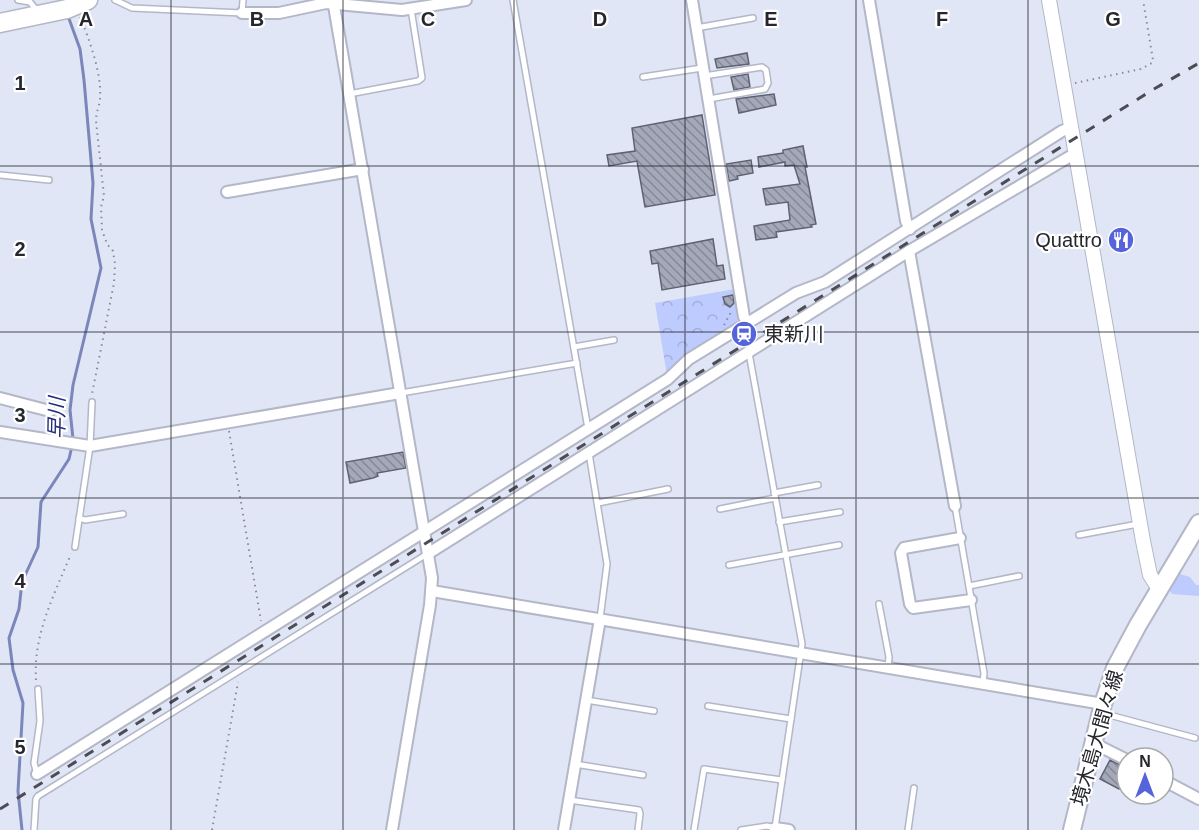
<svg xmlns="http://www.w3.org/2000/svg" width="1199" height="830" font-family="Helvetica,'Noto Sans JP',sans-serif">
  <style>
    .grass { fill: #becbff }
    .forest { fill: url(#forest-crowns) }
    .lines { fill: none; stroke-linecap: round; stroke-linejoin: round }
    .stream { stroke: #7b87ba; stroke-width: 3 }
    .building { fill: url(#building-back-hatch); stroke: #5f6270; stroke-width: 1.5 }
    .service-casing { stroke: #b3b7c7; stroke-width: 8 }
    .minor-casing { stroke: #b3b7c7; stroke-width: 14 }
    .tertiary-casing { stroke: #b3b7c7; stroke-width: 16 }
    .secondary-casing { stroke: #b3b7c7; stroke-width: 20 }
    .primary-casing { stroke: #b3b7c7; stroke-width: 21 }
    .path { stroke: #888b97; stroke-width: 2; stroke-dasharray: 1.5 4.5; stroke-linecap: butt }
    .service { stroke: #fff; stroke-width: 5 }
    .minor { stroke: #fff; stroke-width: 10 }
    .tertiary { stroke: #fff; stroke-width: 14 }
    .secondary { stroke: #fff; stroke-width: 16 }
    .primary { stroke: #fff; stroke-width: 18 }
    .rail { stroke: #4b4c54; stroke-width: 3; stroke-dasharray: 10 10; stroke-linecap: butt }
    .grid { fill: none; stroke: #26272d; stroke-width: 1.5; stroke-opacity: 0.55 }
    .labels { text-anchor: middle; stroke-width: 4.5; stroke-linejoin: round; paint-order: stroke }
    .poi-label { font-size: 20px; fill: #26272d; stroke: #fff; text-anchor: end }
    .street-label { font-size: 20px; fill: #26272d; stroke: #fff }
    .water-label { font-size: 21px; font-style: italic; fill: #262c7b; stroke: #fff }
    .grid-label { font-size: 20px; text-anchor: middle; font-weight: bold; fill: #26272d; stroke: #fff; stroke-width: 4.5; stroke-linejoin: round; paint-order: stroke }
  </style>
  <defs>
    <pattern id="forest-crowns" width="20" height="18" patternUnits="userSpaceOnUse" patternTransform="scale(1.5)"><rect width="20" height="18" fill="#becbff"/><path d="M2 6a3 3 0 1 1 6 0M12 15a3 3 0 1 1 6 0" fill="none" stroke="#a3aedb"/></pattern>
    <pattern id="building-back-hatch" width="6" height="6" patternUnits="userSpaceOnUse" patternTransform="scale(1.5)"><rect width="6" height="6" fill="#a4a8b8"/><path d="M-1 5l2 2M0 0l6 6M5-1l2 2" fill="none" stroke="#858996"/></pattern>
  </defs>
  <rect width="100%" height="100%" fill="#e1e6f6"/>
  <path class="grass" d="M1176 573 1190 577 1196 585H1199V596L1172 594 1168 588Z"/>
  <path class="forest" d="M735 289 738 312 737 324 667 375 655 303Z"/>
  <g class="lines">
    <g class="stream">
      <path d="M68 16 80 49 84 80 93 183 91 219 101 268 73 385 70 410 73 439"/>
      <path d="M22 830 18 791 23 703 13 670 9 638 19 609 22 582 38 547 41 502 69 459 72 446"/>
    </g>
  </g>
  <g class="building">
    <path d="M747 53 749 64 717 68 715 59Z"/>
    <path d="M748 74 750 87 734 90 731 77Z"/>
    <path d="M774 94 776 105 739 113 736 99Z"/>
    <path d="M702 115 715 195 645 207 637 161 609 166 607 155 635 151 632 128Z"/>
    <path d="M803 146 807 167H805L816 224 811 225 812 227 776 232 777 237 756 240 754 226 790 220 788 202 766 205 763 189 800 184 794 165 785 166V162L759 167 758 157 783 153V150Z"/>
    <path d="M751 160 753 173 737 176 738 179 729 181 726 164Z"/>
    <path d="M1127 233 1129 245 1114 248 1112 235Z"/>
    <path d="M713 239 717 266 723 265 725 279 662 290 658 263 652 264 650 251Z"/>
    <path d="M733 295 734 303 730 307 725 304 723 297Z"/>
    <path d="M751 330 754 335 743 342 739 337Z"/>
    <path d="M403 452 406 468 377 473 378 476 373 478 350 483 346 462Z"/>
    <path d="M1110 760 1122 766 1120 769 1127 772 1119 789 1100 779Z"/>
  </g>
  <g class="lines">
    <g class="service-casing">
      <g id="service">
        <path d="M18 0 30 2 38 12"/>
        <path d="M115 0 132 8 242 13 243 0"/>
        <path d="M513 0 587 423 589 429"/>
        <path d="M696 28 753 18"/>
        <path d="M704 76 762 67 766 70 768 83 765 89 709 99"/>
        <path d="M643 77 702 68"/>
        <path d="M349 94 418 81 422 78 411 9"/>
        <path d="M0 175 49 180"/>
        <path d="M574 347 614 340"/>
        <path d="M401 393 577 363"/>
        <path d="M589 453 607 564 600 619"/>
        <path d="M774 493 818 485"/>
        <path d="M598 503 668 489"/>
        <path d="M955 506 984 673 983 683"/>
        <path d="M720 509 775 498"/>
        <path d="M79 518 85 520 123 514"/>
        <path d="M779 522 840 512"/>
        <path d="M1079 535 1138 524"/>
        <path d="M75 547 90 446 92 402"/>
        <path d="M729 565 839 545"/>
        <path d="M969 586 1019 576"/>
        <path d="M879 604 889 657 888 667"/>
        <path d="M586 700 654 711"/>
        <path d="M708 706 791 719"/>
        <path d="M1102 713 1195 738"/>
        <path d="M575 764 643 775"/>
        <path d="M37 774 34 763 40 721 38 689"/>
        <path d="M569 800 639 810 640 814 638 830"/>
        <path d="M34 830 36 799 38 796 427 554"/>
        <path d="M694 830 704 769 782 780"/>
        <path d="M741 830 767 826 775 828 802 644 749 353"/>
        <path d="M908 830 914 788"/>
      </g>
    </g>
    <g class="minor-casing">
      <g id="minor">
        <path d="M333 0 432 578 430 605 392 830"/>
        <path d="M692 0 744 317 748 323"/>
        <path d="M869 0 906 221 910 229"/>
        <path d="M242 13H279L326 3 402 10 466 0"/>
        <path d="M227 192 363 169"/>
        <path d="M909 251 955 506"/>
        <path d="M0 398 50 411"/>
        <path d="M0 432 90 446 400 393"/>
        <path d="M960 538 904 548 901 553 910 604 913 608 971 600"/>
        <path d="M429 553 909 251 1069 157 1075 156"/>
        <path d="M432 591 1103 704"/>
        <path d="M1093 743 1127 760"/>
        <path d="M37 774 668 379 689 359 728 335 796 293 825 282 1062 131 1070 128"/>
        <path d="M1163 780 1199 799"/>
        <path d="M564 830 600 619"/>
        <path d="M775 830V828L789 830"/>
      </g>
    </g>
    <g class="tertiary-casing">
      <path id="tertiary" d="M1049 0 1143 541 1150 575 1159 589"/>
    </g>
    <g class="secondary-casing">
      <path id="secondary" d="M1072 830 1103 704 1115 668 1138 625 1199 523"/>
    </g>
    <g class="primary-casing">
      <path id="primary" d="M0 23 67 9 88 0"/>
    </g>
    <g class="path">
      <path d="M80 17C89 38 102 75 100 97 100 105 96 112 96 121L104 196 101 207 102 230 107 244 113 251 115 264 114 283 92 394"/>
      <path d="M1075 83 1141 69 1152 63 1153 60 1143 0"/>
      <path d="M724 325 731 312"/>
      <path d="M229 431 261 621"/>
      <path d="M36 680C33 635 54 595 71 554"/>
      <path d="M212 830 238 682"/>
    </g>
    <use href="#service" class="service"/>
    <use href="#minor" class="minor"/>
    <use href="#tertiary" class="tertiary"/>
    <use href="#secondary" class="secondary"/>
    <use href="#primary" class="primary"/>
    <path class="rail" d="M0 809 1154 89 1199 63"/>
  </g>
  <path class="grid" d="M171 0V830M343 0V830M514 0V830M685 0V830M856 0V830M1028 0V830M0 166H1199M0 332H1199M0 498H1199M0 664H1199"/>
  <defs>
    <g id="restaurant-disc" transform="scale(1.35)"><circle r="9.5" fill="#5664db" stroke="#fff"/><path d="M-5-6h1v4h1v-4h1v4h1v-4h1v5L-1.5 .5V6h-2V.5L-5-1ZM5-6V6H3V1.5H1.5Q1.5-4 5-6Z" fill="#fff"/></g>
    <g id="station-disc" transform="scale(1.35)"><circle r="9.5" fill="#5664db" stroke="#fff"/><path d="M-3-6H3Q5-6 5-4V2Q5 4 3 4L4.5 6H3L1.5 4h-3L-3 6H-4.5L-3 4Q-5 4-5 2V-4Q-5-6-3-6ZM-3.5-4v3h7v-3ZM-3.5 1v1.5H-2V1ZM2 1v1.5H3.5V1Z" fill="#fff"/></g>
  </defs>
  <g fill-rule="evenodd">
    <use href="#restaurant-disc" x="1121" y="240"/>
    <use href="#station-disc" x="744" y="334"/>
  </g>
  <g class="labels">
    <g class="poi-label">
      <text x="1102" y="247">Quattro</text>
      <text x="764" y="341" text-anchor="start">東新川</text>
    </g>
    <g class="street-label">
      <text transform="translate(1097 738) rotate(-74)" y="7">境木島大間々線</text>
    </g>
    <g class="water-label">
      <text transform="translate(57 418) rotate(-89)" y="7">早川</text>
    </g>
  </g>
  <g class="grid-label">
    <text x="86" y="26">A</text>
    <text x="257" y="26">B</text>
    <text x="428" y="26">C</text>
    <text x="600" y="26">D</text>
    <text x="771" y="26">E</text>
    <text x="942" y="26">F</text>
    <text x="1113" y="26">G</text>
    <text x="20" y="90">1</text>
    <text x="20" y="256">2</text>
    <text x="20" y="422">3</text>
    <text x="20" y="588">4</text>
    <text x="20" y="754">5</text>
  </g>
  <g transform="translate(1145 776)"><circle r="28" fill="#ffffff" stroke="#a8a9ab" stroke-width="1.5"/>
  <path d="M0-4.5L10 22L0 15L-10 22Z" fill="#5664db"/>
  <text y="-9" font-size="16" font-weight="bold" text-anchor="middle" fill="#26272d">N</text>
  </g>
</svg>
